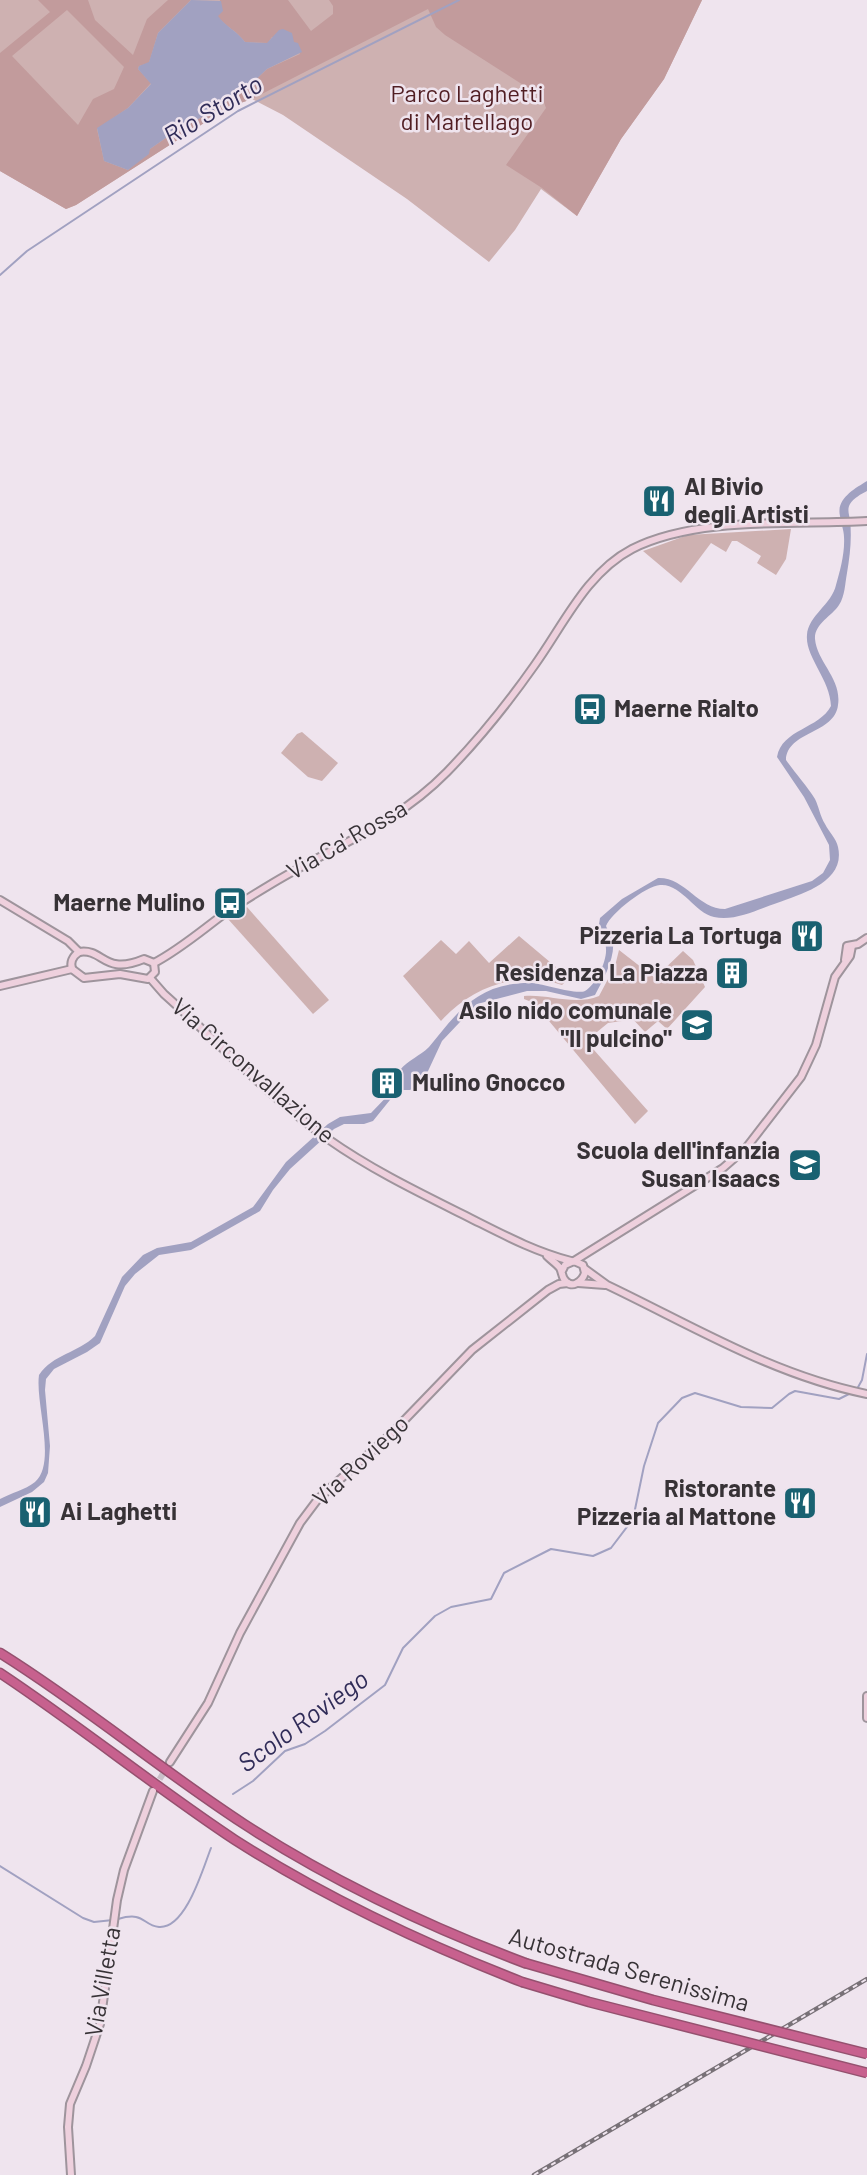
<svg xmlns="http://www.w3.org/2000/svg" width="867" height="2175" font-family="Barlow,sans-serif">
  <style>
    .green { fill: #ceb1b1 }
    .forest { fill: #c29b9c; fill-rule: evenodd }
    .water { fill: #a1a1c1 }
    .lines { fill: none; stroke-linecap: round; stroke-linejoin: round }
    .stream { stroke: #a1a1c1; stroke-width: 2 }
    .secondary-tunnel { stroke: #cac0c9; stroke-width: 6; stroke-dasharray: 6 3; stroke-linecap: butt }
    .secondary-casing { stroke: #9e949c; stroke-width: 10 }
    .highway-casing { stroke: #95516f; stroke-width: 11 }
    .secondary { stroke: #eed0dd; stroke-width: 6 }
    .highway { stroke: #c7618e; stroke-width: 8 }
    .rail-casing { stroke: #787177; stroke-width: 4.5 }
    .rail { stroke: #efe4ee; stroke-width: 2; stroke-dasharray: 5; stroke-linecap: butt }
    .highway-bridge-casing { stroke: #95516f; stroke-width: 11; stroke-linecap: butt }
    .highway-bridge { stroke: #c7618e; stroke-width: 8 }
    .labels { text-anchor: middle; stroke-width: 5; stroke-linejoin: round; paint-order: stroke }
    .park-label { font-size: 24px; fill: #511e23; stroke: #efe4ee }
    .poi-label { font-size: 24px; font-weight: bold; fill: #373236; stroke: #efe4ee; text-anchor: end }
    .street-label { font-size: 24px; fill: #373236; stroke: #efe4ee }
    .water-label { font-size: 26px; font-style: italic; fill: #302c58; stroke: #efe4ee }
  </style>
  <rect width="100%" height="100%" fill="#efe4ee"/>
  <g class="green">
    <path d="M0 0H702L664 79 621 139 577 216 541 189 515 230 489 262 407 199 283 115 252 99 229 107 76 205 66 209 0 171Z"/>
    <path d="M791 529 786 559 776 575 757 563 761 556 737 541H732L726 552 711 543 681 583 643 551 688 535Z"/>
    <path d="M302 732 338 763 322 781 308 777 281 753 297 734Z"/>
    <path d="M247 907 329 1000 313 1014 228 919Z"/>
    <path d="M519 936 569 978 562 985C518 970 471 987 441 1021L403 976 441 940 456 954 469 941 489 963Z"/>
    <path d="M619 950 655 978 683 951 693 960 705 987 667 1029 658 1021 645 1032 628 1014 622 1021 608 1023 586 1041 648 1111 635 1124 534 1003 524 999V996C550 994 574 1006 599 996L615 966Z"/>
  </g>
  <path class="forest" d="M38 0H88L95 20 133 55 147 19 168 0H191L158 33 149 63 139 66 138 69 151 83 128 108 97 129 104 161 128 170 150 149 170 135 216 109 247 88 267 69 300 54 292 40 272 37 268 43 245 42C237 31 225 26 217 16L220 0H288L311 31 333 14V6L329 0H702L664 79 621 139 577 216 542 188 506 165 546 108 542 97 445 35 436 27 428 9 252 99 229 107 76 205 66 209 0 171V53L50 12ZM67 10 124 67 114 89 93 99 78 125 12 56Z"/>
  <g class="water">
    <path d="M191 0 221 1 223 11 218 16C225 26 237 31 245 42L267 43 279 30 283 29 292 33 294 42 298 43 302 52 267 69 247 88 216 109 170 135 150 149 149 154 128 170 104 161 97 128 128 108 151 84 138 69 139 66 149 62 158 33Z"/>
    <path d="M867 481V491C861 494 854 498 850 504 847 509 849 514 850 520 852 538 850 555 847 573 845 583 845 596 839 605 832 616 814 624 815 639 817 662 842 679 838 705 835 734 787 731 786 760 795 773 807 786 815 799 819 807 820 816 825 824 829 832 836 838 838 847 846 882 801 894 777 903 759 909 734 922 714 917 695 913 681 883 660 885 646 886 611 913 606 926 608 932 612 935 613 941 615 959 603 980 595 995L581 999 546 991H527L477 1004 442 1041 422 1084 410 1090H398L373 1121 364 1124H344L334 1129 290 1169 273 1190 260 1211 191 1250 159 1255 135 1274 125 1286 100 1343 87 1352 54 1369 46 1379 45 1390 50 1446 48 1473 44 1482 32 1492 0 1507V1499C11 1493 25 1490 35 1482 57 1463 35 1403 39 1375 53 1354 78 1353 95 1336L122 1277 143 1255 157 1248 191 1242 253 1207 286 1162 328 1124 340 1117 371 1113 396 1087 393 1084C396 1080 396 1074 400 1070 408 1060 420 1056 429 1047 459 1010 479 982 532 983 545 984 575 995 585 991 596 985 607 961 606 949 606 941 603 936 598 931L600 918 622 899 658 878C685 877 698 909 725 909L812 881 823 873 830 860 829 845 804 797 777 757C782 729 819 729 831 706 830 679 805 657 807 635 808 616 832 604 836 585 840 571 845 553 844 537 844 530 841 524 840 516 836 499 854 489 867 481Z"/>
  </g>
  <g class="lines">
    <g class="stream">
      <path d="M0 275 27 251 238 111 459 0"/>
      <path d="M857 1389 862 1380 867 1354"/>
      <path d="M233 1794 253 1781 285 1751 305 1744 325 1731 385 1685 403 1648 435 1616 451 1607 491 1599 504 1573 551 1549 593 1556 611 1548 633 1519 644 1466 658 1423 682 1398 695 1393 741 1407 772 1408 789 1394 795 1391 839 1399 853 1392"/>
      <path d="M0 1866 83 1918 94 1922 113 1920"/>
      <path d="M118 1919C145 1911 142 1925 159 1927 186 1929 203 1868 211 1848"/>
    </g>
    <path class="secondary-tunnel" d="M155 1787 170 1762"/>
    <g class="secondary-casing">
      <g id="secondary">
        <path d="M0 900 68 941 79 952"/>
        <path d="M79 952C104 948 103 976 144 959L154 963"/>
        <path d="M845 960 847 946 858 944 867 938"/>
        <path d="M154 963C179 950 201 931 224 914 238 904 253 895 268 886 331 847 393 827 447 772 478 740 508 703 534 666 563 626 586 573 632 549 697 516 794 525 867 521"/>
        <path d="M72 969 84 978 120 974 148 979 155 972 154 963"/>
        <path d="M72 969C70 962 72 957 79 952"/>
        <path d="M150 978 164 994C218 1042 269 1097 328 1139 372 1170 420 1193 468 1217 502 1234 533 1251 571 1261"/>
        <path d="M0 986 72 969"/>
        <path d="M547 1256C551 1260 557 1264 560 1268 562 1272 562 1276 564 1279 571 1290 582 1282 585 1273L583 1265 574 1261 565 1265 562 1271"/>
        <path d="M574 1261 723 1168 746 1148 801 1077 816 1045 835 977 850 956 852 946"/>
        <path d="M585 1269 607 1285C693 1326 773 1375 867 1394"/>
        <path d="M578 1283 605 1285"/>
        <path d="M867 1696V1718"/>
        <path d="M170 1762 208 1703 240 1633 300 1523 318 1499 391 1434 472 1350 548 1290 559 1284 568 1283"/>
        <path d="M71 2175 68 2127 70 2104 86 2066 100 2024 117 1900 124 1870 153 1791"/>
      </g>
    </g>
    <g class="highway-casing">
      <g id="highway">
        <path d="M0 1653C85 1706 161 1770 244 1824 332 1881 427 1926 525 1963"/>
        <path d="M0 1673C80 1726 155 1787 235 1840 326 1898 422 1943 522 1982"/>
      </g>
    </g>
    <use href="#secondary" class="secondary"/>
    <use href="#highway" class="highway"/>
    <g class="rail-casing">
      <path id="rail" d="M534 2175 867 1979"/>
    </g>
    <use href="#rail" class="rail"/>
    <g class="highway-bridge-casing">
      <g id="highway-bridge">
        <path d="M525 1963 653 2000 867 2054"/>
        <path d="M522 1982 589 2002 867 2073"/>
      </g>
    </g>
    <use href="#highway-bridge" class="highway-bridge"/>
  </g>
  <defs>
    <g id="restaurant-square" transform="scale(1.75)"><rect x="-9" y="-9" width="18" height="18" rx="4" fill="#196171" stroke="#efe4ee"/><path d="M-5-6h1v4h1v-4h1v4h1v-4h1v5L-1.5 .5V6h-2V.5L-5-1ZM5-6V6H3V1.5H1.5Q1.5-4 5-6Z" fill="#fff"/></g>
    <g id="bus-square" transform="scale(1.75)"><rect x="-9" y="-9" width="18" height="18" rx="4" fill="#196171" stroke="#efe4ee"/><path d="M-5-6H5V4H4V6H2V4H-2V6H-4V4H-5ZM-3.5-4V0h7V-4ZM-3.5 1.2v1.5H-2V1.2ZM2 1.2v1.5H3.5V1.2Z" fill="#fff"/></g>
    <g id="building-square" transform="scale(1.75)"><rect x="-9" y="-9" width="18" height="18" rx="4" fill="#196171" stroke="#efe4ee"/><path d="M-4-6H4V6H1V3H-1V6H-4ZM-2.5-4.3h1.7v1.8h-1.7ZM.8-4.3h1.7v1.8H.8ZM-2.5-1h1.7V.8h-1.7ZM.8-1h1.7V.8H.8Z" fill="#fff"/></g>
    <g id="school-square" transform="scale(1.75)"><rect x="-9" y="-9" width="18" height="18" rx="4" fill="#196171" stroke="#efe4ee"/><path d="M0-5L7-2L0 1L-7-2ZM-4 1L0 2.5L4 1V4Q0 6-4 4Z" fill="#fff"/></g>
  </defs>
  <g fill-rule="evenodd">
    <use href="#restaurant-square" x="659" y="501"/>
    <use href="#bus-square" x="590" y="709"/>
    <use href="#bus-square" x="230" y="903"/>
    <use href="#restaurant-square" x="807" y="936"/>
    <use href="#building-square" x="732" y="973"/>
    <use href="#school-square" x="697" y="1025"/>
    <use href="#building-square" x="387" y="1083"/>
    <use href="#school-square" x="805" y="1165"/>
    <use href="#restaurant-square" x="800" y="1503"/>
    <use href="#restaurant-square" x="35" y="1512"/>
  </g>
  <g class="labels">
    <g class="park-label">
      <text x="467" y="102">Parco Laghetti<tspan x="467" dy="28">di Martellago</tspan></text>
    </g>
    <g class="poi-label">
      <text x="684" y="495" text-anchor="start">Al Bivio<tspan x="684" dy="28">degli Artisti</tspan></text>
      <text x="614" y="717" text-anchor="start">Maerne Rialto</text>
      <text x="205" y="911">Maerne Mulino</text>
      <text x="782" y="944">Pizzeria La Tortuga</text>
      <text x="708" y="981">Residenza La Piazza</text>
      <text x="672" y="1019">Asilo nido comunale<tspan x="672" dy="28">"Il pulcino"</tspan></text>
      <text x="412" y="1091" text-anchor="start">Mulino Gnocco</text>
      <text x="780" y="1159">Scuola dell'infanzia<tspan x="780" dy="28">Susan Isaacs</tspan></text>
      <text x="776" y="1497">Ristorante<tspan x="776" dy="28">Pizzeria al Mattone</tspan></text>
      <text x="60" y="1520" text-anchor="start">Ai Laghetti</text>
    </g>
    <g class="street-label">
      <text transform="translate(347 840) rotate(-30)" y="8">Via Ca' Rossa</text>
      <text transform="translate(253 1071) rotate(41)" y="8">Via Circonvallazione</text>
      <text transform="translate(361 1461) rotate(-43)" y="8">Via Roviego</text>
      <text transform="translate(629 1970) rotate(16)" y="8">Autostrada Serenissima</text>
      <text transform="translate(103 1982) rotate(-80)" y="8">Via Villetta</text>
    </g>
    <g class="water-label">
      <text transform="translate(213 110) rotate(-31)" y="9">Rio Storto</text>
      <text transform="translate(303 1721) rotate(-36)" y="9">Scolo Roviego</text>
    </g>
  </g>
</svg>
